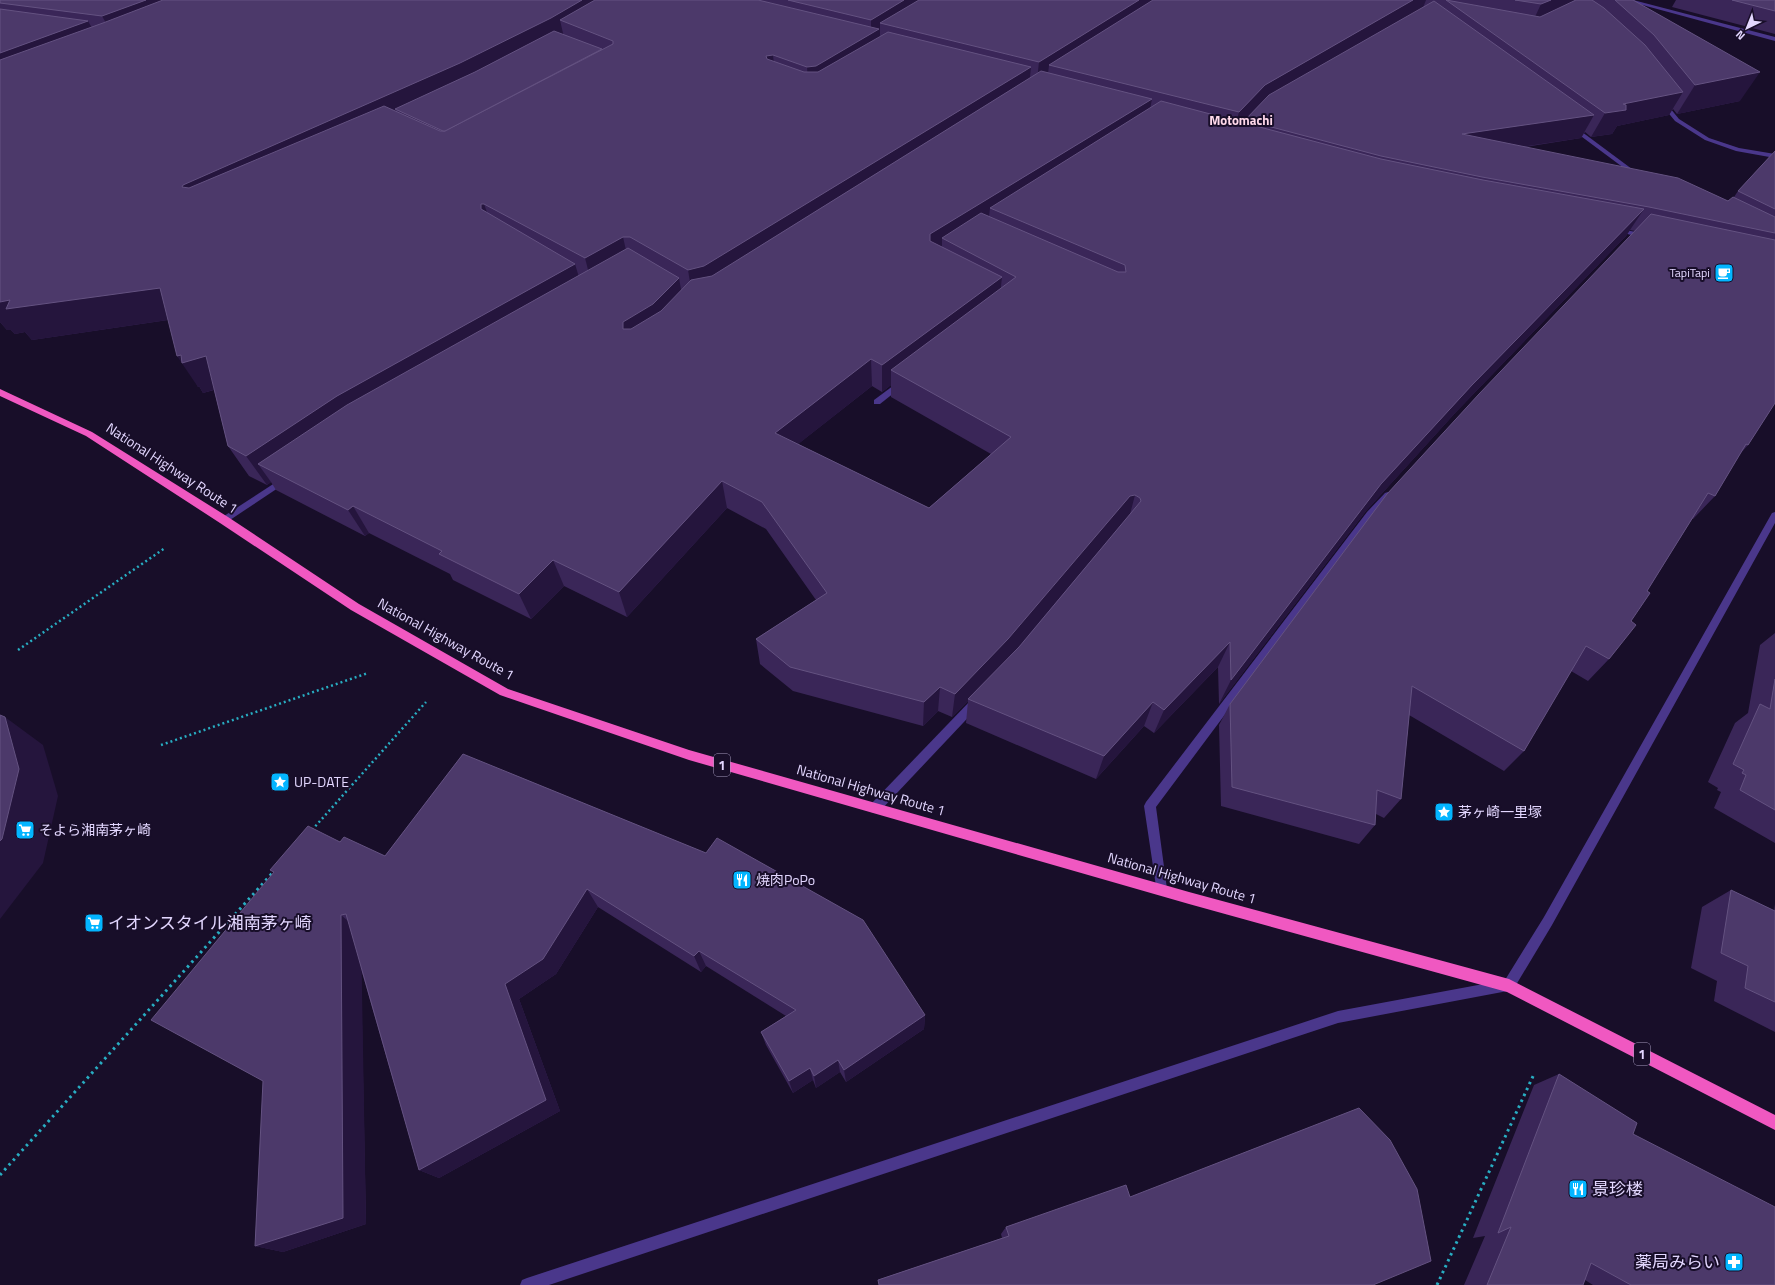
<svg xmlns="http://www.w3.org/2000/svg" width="1775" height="1285" font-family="'Titillium Web','Noto Sans JP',sans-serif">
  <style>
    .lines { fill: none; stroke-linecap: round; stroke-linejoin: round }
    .path-far1 { stroke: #28adc2; stroke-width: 2.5; stroke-dasharray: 2 3; stroke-linecap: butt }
    .path { stroke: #28adc2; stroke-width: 3; stroke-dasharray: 2.5 4; stroke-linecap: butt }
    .service { fill: #4a378b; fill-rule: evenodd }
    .minor { fill: #4a378b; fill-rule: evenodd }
    .tertiary { fill: #4a378b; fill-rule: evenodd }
    .trunk { fill: #f058c1; fill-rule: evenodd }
    .wall { fill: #3a2658; fill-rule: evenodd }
    .shaded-wall { fill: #25153d }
    .building { fill: #4c396a; stroke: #645281 }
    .labels { text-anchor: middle; stroke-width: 4; stroke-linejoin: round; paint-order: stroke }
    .far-poi-label { font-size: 12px; fill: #e3d7ff; stroke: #180e29; text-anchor: end }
    .far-neighbourhood-label { font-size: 13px; font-weight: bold; fill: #ffd9ea; stroke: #180e29 }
    .shield { fill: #180e29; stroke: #a69bbf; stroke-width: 1 }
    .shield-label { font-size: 13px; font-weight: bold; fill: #e3d7ff }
    .street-label { font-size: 14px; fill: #e3d7ff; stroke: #180e29 }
    .poi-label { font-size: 14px; fill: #e3d7ff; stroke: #180e29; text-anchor: start }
    .near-poi-label { font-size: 17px; fill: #e3d7ff; stroke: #180e29; text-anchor: start }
  </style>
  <rect width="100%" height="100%" fill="#180e29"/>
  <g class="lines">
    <g class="path-far1">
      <path d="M18 650 165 548"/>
      <path d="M161 745 368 673"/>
      <path d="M312 830 426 702"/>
    </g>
    <g class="path">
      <path d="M0 1175 275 870"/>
      <path d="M1437 1285 1534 1074"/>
    </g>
    <g class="service">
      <path d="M901 380 904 381V385L880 404H874V400Z"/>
      <path d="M1388 492 1391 493 1392 495 1391 497 1373 516 1156 807 1167 889 1165 893 1161 895 1157 893 1144 806 1146 802 1367 512 1385 493Z"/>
      <path d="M976 698 980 699 981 702 980 705 879 812 875 813 871 812 869 808 871 804 972 699Z"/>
    </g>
    <g class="minor">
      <path d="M1624 0H1633L1775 37V41Z"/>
      <path d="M1661 102H1665L1679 119 1709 138 1739 148 1775 154V158L1736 151 1705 140 1675 121 1661 104Z"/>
      <path d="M1570 126H1574L1640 175V177H1636L1570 128Z"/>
      <path d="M1615 228 1646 234 1650 236 1646 238 1613 231V229Z"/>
      <path d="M284 477 287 478 288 480 287 482 227 522H221L219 520 221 518Z"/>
    </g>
    <path class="tertiary" d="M1775 512V523L1552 925 1513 990 1338 1023 549 1285H520L522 1280 527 1278 1338 1011 1505 980 1544 917 1772 513Z"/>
    <path class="trunk" d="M0 389 92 432 228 517 359 604 508 689 689 750 1189 892 1509 979 1775 1115V1130L1507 992 1189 904 689 760 500 695 351 610 220 523 86 436 0 396Z"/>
  </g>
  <g class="wall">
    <path d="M0 0H1633L1740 101 1677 114 1673 109 1669 115 1617 126 1612 134 1591 137 1585 132 1581 138 1525 147 1728 201 1734 197 1738 191 1775 151V403L1748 445 1740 454 1715 496 1693 519H1692L1647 591 1609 659 1588 681 1571 671 1524 751 1504 771 1409 715 1401 799 1384 818 1376 814 1375 825 1359 844 1221 806 1219 725 1230 704 1635 231 1630 230 1626 236 1456 412 1366 511 1219 704 1218 667 1154 733 1144 726 1096 779 966 723 968 701 952 717 938 711 923 726 793 691 760 664 756 639 816 600 766 529 727 508 627 617 564 586 531 619 453 580 450 574 369 533 365 536 276 490 271 482 267 485 249 476 228 446 214 390 203 393 199 386 198 387 168 320 32 340 25 332 15 334 11 330H7L0 322ZM891 385V397L991 454 929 508 798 444 872 386 882 392ZM1067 590 1019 647 1013 653Z"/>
    <path d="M1676 0H1775V34L1672 7Z"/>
    <path d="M1775 633V843L1714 808 1721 792 1717 790 1718 788 1708 782 1735 723 1748 713 1760 645Z"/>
    <path d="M463 754 925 1015 924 1029 846 1082 840 1072 816 1088 813 1080 793 1093 766 1045 761 1032 786 1016 706 966 701 972 598 907 556 974 519 999 560 1111 439 1178 419 1170 361 969 366 1224 283 1252 255 1246 274 873 270 870 340 842 385 856Z"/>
    <path d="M1731 890 1774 911 1775 904V1032L1714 1001 1717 981 1691 968 1702 907Z"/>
    <path d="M1559 1074 1633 1134 1775 1285H1593L1585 1280 1583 1285H1464L1485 1236 1473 1238 1534 1085Z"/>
    <path d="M1130 1197 1373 1285H879L878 1280 1002 1238 1001 1234 1006 1227Z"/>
  </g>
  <g class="shaded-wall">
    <path d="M146 0H234L118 44 102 16Z"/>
    <path d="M582 0H630L560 20 565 42 395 109 401 123 200 215 182 187 183 185Z"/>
    <path d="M904 0H973L880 23V43L809 95 807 67 871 34V20Z"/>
    <path d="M1139 0H1178L1049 65 1047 83 1036 90 1039 62Z"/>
    <path d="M1413 0H1426L1419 18 1245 120 1243 128 1231 141 1239 112 1265 85Z"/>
    <path d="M1551 0H1574L1568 13 1528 32 1541 4Z"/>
    <path d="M88 21 104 49 0 60V53Z"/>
    <path d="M773 55 776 84 766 56Z"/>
    <path d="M1031 67 1028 96 693 300 688 270Z"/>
    <path d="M1760 72 1740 101 1677 114 1695 85Z"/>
    <path d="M1683 92 1669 115 1617 126 1612 134 1591 137 1605 113 1623 104Z"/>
    <path d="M1152 99 1147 125 990 208 988 225 942 238V254L929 262 930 234Z"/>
    <path d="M1594 115 1581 138 1452 157 1462 134Z"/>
    <path d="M481 204H484L495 234 481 209Z"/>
    <path d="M1644 209 1626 236 1456 412 1366 511 1219 704 1231 680 1381 484 1472 385Z"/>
    <path d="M623 237 630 268 593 289 585 258Z"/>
    <path d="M575 264 584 294 258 464 271 482 267 485 246 456 337 396Z"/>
    <path d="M1002 277 999 304 891 370V385L882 392V365Z"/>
    <path d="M679 278 684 306 659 332 623 329V322Z"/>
    <path d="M160 288 181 318 32 340 25 332 15 334 11 330H7L0 322V302L10 300Z"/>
    <path d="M181 355 206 356 226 386 203 393 199 386 198 387 177 356Z"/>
    <path d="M871 359 872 386 778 460 775 433Z"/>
    <path d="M722 481 727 508 627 617 619 592Z"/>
    <path d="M1135 495 1128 522 1123 523 1004 664 968 699V701L952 717 955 694 1130 496Z"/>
    <path d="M353 506 369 533 365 536 348 510Z"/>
    <path d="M553 560 564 586 531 619 519 594Z"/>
    <path d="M1230 642 1218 667 1154 733 1164 710Z"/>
    <path d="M940 687 938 711 923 726 924 702Z"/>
    <path d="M1153 702 1144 726 1096 779 1104 756Z"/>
    <path d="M5 717 43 745 58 796 43 863 0 919V841Z"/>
    <path d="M587 889 598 907 556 974 519 999 560 1111 439 1178 419 1170 505 984Z"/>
    <path d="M341 915 361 932 366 1224 283 1252 255 1246Z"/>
    <path d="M699 951 706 966 701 972 694 956Z"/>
    <path d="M925 1015 924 1029 846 1082 844 1070Z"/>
    <path d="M838 1060 840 1072 816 1088 814 1076Z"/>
    <path d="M810 1068 813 1080 793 1093 789 1081Z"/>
  </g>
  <g class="building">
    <path d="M0 0H146L102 16 0 3Z"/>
    <path d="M163 0H582L551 18 460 63 183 185 182 187 189 188 384 106 440 131H445L613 44V41L560 20 595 0H758L879 29 816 66 807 67 773 55 766 56 767 59 804 72H818L888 32 1031 67 704 266 688 270 630 237H623L585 258 484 204H481V209L575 264 337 396 246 456 228 446 206 356 182 363 181 355 177 356 160 288 6 309 10 300 0 302V60L103 23Z"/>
    <path d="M788 0H904L871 20Z"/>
    <path d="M919 0H1139L1039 62 880 23Z"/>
    <path d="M1153 0H1413L1265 85 1239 112 1049 65Z"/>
    <path d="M1446 0 1540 17 1576 0H1592L1604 8 1645 45 1683 92 1623 104 1626 105V110L1605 113Z"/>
    <path d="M1515 0H1551L1541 4Z"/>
    <path d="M1615 0H1633L1760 72 1695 85 1654 35Z"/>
    <path d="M1732 0H1775V11Z"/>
    <path d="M1434 1 1594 115 1462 134 1678 178 1728 201 1733 197 1775 217V233L1649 207 1482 177 1381 156 1245 120 1269 95Z"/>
    <path d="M0 9 88 21 0 53Z"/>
    <path d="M554 31 602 49 445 131H443L395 109 475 72Z"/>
    <path d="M1041 71 1152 99 930 234V241L1002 277 882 365 871 359 775 433 929 508 1011 437 891 370 1016 277 942 238 981 213 1118 272H1126L1125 265 990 208 1161 101 1381 159 1483 180 1644 209 1472 385 1381 484 1231 680 1230 642 1164 710 1153 702 1104 756 968 699 1019 647 1141 501 1140 498 1135 495 1130 496 1008 639 955 694 940 687 924 702 790 667 756 639 827 593 762 502 722 481 619 592 553 560 519 594 439 554 442 551 353 506 348 510 258 464 347 405 628 248 679 278 653 304 623 322V329H631L661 311 691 280 712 276Z"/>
    <path d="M1775 151V209L1738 191Z"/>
    <path d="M1651 214 1775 240V403L1748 445 1746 444 1715 496 1708 493 1647 591 1650 593 1631 621 1636 625 1609 659 1586 646 1524 751 1412 686 1401 799 1377 790 1375 825 1232 787 1230 704 1387 494 1479 394Z"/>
    <path d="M1775 679V810L1740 790 1746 775 1742 773 1744 770 1733 764 1760 704 1770 709Z"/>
    <path d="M0 715 5 717 19 769 2 839 0 841Z"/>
    <path d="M463 754 706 853 717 838 863 920 925 1015 844 1070 838 1060 814 1076 810 1068 789 1081 761 1032 796 1010 699 951 694 956 587 889 543 959 505 984 546 1100 419 1170 346 914 341 915 343 1218 255 1246 263 1081 151 1020 274 872 270 870 308 826 340 842 344 837 385 856Z"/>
    <path d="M1731 890 1775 911V1002L1745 988 1748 966 1721 953Z"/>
    <path d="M1559 1074 1637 1123 1633 1134 1775 1207V1285H1631L1591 1263 1583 1285H1487L1511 1227 1498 1233Z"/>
    <path d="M1359 1108 1390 1140 1417 1189 1431 1261 1373 1285H879L878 1280 1009 1236 1006 1227 1126 1185 1130 1197Z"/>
  </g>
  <defs>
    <g id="cafe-square" transform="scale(1)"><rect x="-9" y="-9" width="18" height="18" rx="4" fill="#03b5ff" stroke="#180e29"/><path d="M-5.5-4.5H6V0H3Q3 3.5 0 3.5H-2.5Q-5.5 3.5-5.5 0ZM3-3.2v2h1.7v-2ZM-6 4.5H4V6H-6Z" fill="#fff"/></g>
    <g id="sight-square" transform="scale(1)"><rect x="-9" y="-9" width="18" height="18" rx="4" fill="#03b5ff" stroke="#180e29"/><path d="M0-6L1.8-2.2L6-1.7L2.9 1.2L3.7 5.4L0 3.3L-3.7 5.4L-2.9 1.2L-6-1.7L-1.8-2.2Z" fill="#fff"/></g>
    <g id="supermarket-square" transform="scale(1)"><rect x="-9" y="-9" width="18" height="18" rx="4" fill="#03b5ff" stroke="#180e29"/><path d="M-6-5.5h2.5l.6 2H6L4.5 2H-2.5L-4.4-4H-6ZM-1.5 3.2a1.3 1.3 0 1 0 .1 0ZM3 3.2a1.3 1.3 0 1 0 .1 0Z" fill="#fff"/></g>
    <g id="restaurant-square" transform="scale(1)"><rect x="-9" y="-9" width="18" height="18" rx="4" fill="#03b5ff" stroke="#180e29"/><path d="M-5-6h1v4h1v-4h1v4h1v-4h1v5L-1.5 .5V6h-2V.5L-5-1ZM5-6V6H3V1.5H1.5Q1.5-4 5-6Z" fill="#fff"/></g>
    <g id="pharmacy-square" transform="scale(1)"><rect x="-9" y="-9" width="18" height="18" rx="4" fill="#03b5ff" stroke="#180e29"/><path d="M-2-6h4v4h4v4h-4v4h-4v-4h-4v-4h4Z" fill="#fff"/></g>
  </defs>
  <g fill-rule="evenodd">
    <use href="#cafe-square" x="1724" y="273"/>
    <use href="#sight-square" x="280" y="782"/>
    <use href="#sight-square" x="1444" y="812"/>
    <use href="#supermarket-square" x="25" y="830"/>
    <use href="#restaurant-square" x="742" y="880"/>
    <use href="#supermarket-square" x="94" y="923"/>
    <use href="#restaurant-square" x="1578" y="1189"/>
    <use href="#pharmacy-square" x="1734" y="1262"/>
  </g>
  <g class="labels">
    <g class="far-poi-label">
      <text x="1710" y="277">TapiTapi</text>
    </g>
    <g class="far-neighbourhood-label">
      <text x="1241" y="125">Motomachi</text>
    </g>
    <g class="shield">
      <rect x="714" y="754" width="16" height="22" rx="3"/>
      <rect x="1634" y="1043" width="16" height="22" rx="3"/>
    </g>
    <g class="shield-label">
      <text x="722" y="770">1</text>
      <text x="1642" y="1059">1</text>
    </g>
    <g class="street-label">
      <text transform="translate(172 468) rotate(33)" y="5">National Highway Route 1</text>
      <text transform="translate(446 639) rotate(29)" y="5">National Highway Route 1</text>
      <text transform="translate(871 790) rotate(16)" y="5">National Highway Route 1</text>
      <text transform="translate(1182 878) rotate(16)" y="5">National Highway Route 1</text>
    </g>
    <g class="poi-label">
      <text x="294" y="787">UP-DATE</text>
      <text x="1458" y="817">茅ヶ崎一里塚</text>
      <text x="39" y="835">そよら湘南茅ヶ崎</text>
      <text x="756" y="885">焼肉PoPo</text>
    </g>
    <g class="near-poi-label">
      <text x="108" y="929">イオンスタイル湘南茅ヶ崎</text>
      <text x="1592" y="1195">景珍楼</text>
      <text x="1720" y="1268" text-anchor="end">薬局みらい</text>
    </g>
  </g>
  <g transform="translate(1747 28) rotate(223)" stroke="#180e29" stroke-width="3" paint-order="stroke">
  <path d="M0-3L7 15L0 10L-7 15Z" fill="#e3d7ff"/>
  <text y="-6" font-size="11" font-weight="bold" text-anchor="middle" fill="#e3d7ff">N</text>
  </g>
</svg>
